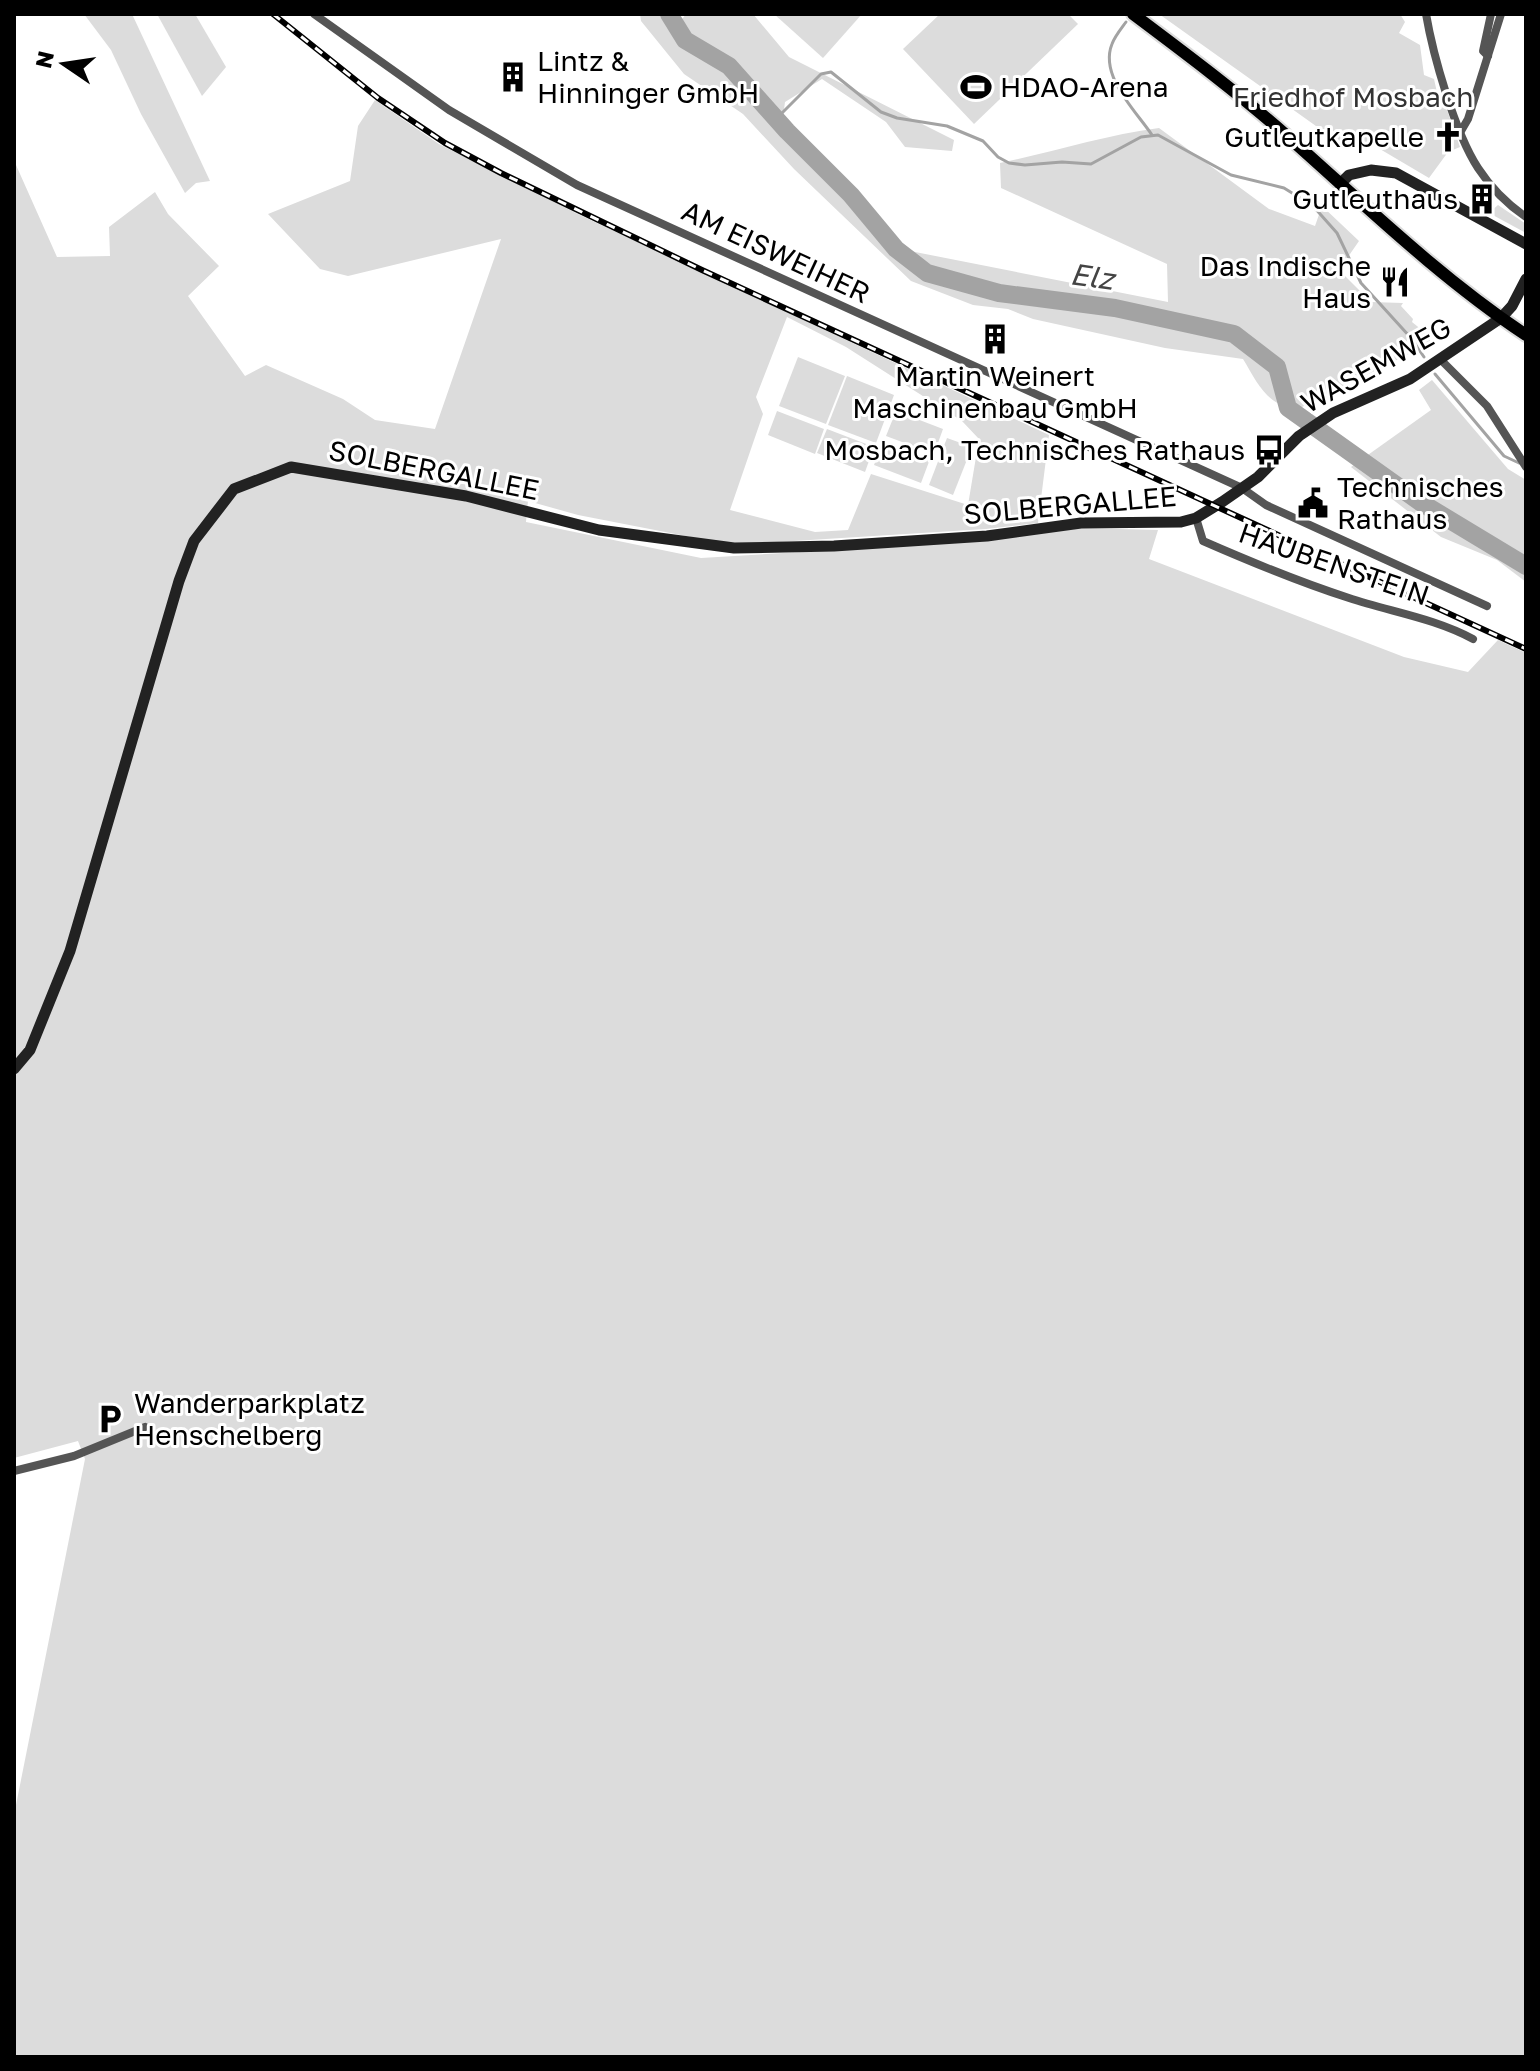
<svg xmlns="http://www.w3.org/2000/svg" width="1540" height="2071" font-family="'Golos Text',sans-serif">
  <style>
    .green { fill: #dcdcdc; fill-rule: evenodd }
    .lines { fill: none; stroke-linecap: round; stroke-linejoin: round }
    .stream { stroke: #a3a3a3; stroke-width: 3 }
    .river { stroke: #a3a3a3; stroke-width: 18 }
    .primary-casing { stroke: #dbdbdb; stroke-width: 16 }
    .street { stroke: #555; stroke-width: 8 }
    .secondary { stroke: #222; stroke-width: 11 }
    .primary { stroke: #000; stroke-width: 12 }
    .rail-casing { stroke: #000; stroke-width: 6 }
    .rail { stroke: #fff; stroke-width: 3; stroke-dasharray: 9; stroke-linecap: butt }
    .labels { text-anchor: middle; stroke-width: 6; stroke-linejoin: round; paint-order: stroke }
    .poi-label { font-size: 28px; fill: #000; stroke: #fff; text-anchor: start }
    .park-label { font-size: 28px; fill: #333; stroke: #fff }
    .street-label { font-size: 28px; fill: #000; stroke: #fff }
    .water-label { font-size: 30px; font-style: italic; fill: #444; stroke: #fff }
  </style>
  <rect width="100%" height="100%" fill="#fff"/>
  <g class="green">
    <path d="M84 14H132L210 181 196 183 185 193 141 114 111 50Z"/>
    <path d="M157 14H195L226 67 202 96Z"/>
    <path d="M640 14H675L680 22 686 14H753L789 57 954 140 952 151 905 147 886 122 822 79 785 102 783 117 900 249 1168 302 1167 264 1001 188 1000 163C1053 152 1105 135 1159 128L1269 209 1315 226 1322 206 1359 241 1339 270 1371 302 1403 303 1401 306 1413 319 1412 322 1428 335 1431 343 1298 409C1267 407 1257 382 1243 359L1165 348 1033 319 1008 309 973 305 911 281 794 169 743 114 684 74 641 21Z"/>
    <path d="M774 14H862L823 58Z"/>
    <path d="M940 14H1068L1078 24 974 124 903 49Z"/>
    <path d="M1159 14H1400L1405 22 1399 33 1420 45 1424 75 1434 79 1438 97 1442 96 1460 147 1448 152 1429 178 1368 142 1349 144 1337 141Z"/>
    <path d="M375 100 439 144 582 216 1049 435 1038 523 986 529 732 545 578 515 528 501 526 522 701 558 985 541 1082 528 1158 530 1149 559 1404 657 1468 672 1498 640 1526 653V2057H14V1805H16L85 1459 78 1441 14 1458V166L16 165 57 257 110 256 109 227 155 192 168 214 219 266 188 296 245 376 266 365 343 399 375 420 435 429 501 239 348 276 320 269 268 214 350 181 358 126ZM787 317 846 347 962 421 979 439 968 505 871 474 848 530 815 532 730 510 763 414 756 397Z"/>
    <path d="M1498 205 1526 224V233L1489 213Z"/>
    <path d="M798 357 845 376 826 424 779 406Z"/>
    <path d="M847 376 894 395 876 443 828 425Z"/>
    <path d="M1432 380 1508 469 1526 480V582L1497 560 1441 537 1351 467 1431 410 1419 390Z"/>
    <path d="M777 411 824 429 815 454 768 435Z"/>
    <path d="M896 411 943 429 934 454 886 436Z"/>
    <path d="M827 429 874 447 865 472 817 453Z"/>
    <path d="M947 438 972 447 953 495 929 485Z"/>
    <path d="M883 441 930 459 921 483 874 465Z"/>
  </g>
  <g class="lines">
    <g class="stream">
      <path d="M1126 22C1121 29 1115 36 1112 44 1099 76 1136 111 1152 135"/>
      <path d="M777 118 821 74 831 72 881 112 897 118 947 126 983 141 998 157 1009 163 1025 165 1062 162 1091 164 1141 137 1158 135 1231 175 1284 188 1313 206 1337 233 1361 283 1411 338 1424 357"/>
      <path d="M1435 374 1504 456 1519 463"/>
    </g>
    <path class="river" d="M669 14 685 40 729 66 787 131 851 195 896 249 927 273 999 293 1115 308 1234 334 1277 367 1288 408 1420 502 1526 566"/>
    <g class="primary-casing">
      <path id="primary" d="M1133 14C1185 53 1237 92 1286 135 1364 204 1439 277 1526 335"/>
    </g>
    <g class="street">
      <path d="M314 14 449 110 577 185 1242 488 1266 505 1487 606"/>
      <path d="M1426 14C1433 55 1455 133 1478 168 1491 188 1507 204 1526 217"/>
      <path d="M1488 56 1483 51 1491 14"/>
      <path d="M1461 131 1468 119 1501 14"/>
      <path d="M1440 359 1487 406 1526 467"/>
      <path d="M1196 518 1203 541C1251 562 1299 582 1349 598 1391 612 1434 618 1473 639"/>
      <path d="M14 1471 74 1456 145 1427"/>
    </g>
    <g class="secondary">
      <path d="M1340 184 1349 175 1371 170 1396 173 1526 244"/>
      <path d="M14 1069 30 1050 70 951 179 581 194 541 234 489 291 467 466 496 599 530 734 548 834 546 987 536 1081 523 1181 522 1196 518 1222 502 1258 477 1299 436 1333 413 1410 379 1501 318 1512 306 1526 279"/>
    </g>
    <use href="#primary" class="primary"/>
    <g class="rail-casing">
      <path id="rail" d="M273 14 378 98 445 143 501 173 702 270 1526 649"/>
    </g>
    <use href="#rail" class="rail"/>
  </g>
  <defs>
    <g id="building-bare" transform="scale(2.4)"><path d="M-4-6H4V6H1V3H-1V6H-4ZM-2.5-4.3h1.7v1.8h-1.7ZM.8-4.3h1.7v1.8H.8ZM-2.5-1h1.7V.8h-1.7ZM.8-1h1.7V.8H.8Z" fill="#000" stroke="#fff" stroke-width="2.5" paint-order="stroke"/></g>
    <g id="stadium-bare" transform="scale(2.4)"><path d="M0-5a6.5 5 0 1 0 0 10a6.5 5 0 1 0 0-10ZM-3.5-1.8h7v3.6h-7Z" fill="#000" stroke="#fff" stroke-width="2.5" paint-order="stroke"/></g>
    <g id="church-bare" transform="scale(2.4)"><path d="M-1.2-6h2.4v3.5h3.3v2.4h-3.3V6h-2.4V-.1h-3.3v-2.4h3.3Z" fill="#000" stroke="#fff" stroke-width="2.5" paint-order="stroke"/></g>
    <g id="restaurant-bare" transform="scale(2.4)"><path d="M-5-6h1v4h1v-4h1v4h1v-4h1v5L-1.5 .5V6h-2V.5L-5-1ZM5-6V6H3V1.5H1.5Q1.5-4 5-6Z" fill="#000" stroke="#fff" stroke-width="2.5" paint-order="stroke"/></g>
    <g id="bus-bare" transform="scale(2.4)"><path d="M-5-6H5V4H4V6H2V4H-2V6H-4V4H-5ZM-3.5-4V0h7V-4ZM-3.5 1.2v1.5H-2V1.2ZM2 1.2v1.5H3.5V1.2Z" fill="#000" stroke="#fff" stroke-width="2.5" paint-order="stroke"/></g>
    <g id="civic-bare" transform="scale(2.4)"><path d="M-.6-6.5H3V-4.5H.6V-3L4-1V1h2V6H-6V1h2V-1L-.6-3ZM-1.2 2.5V6h2.4V2.5Z" fill="#000" stroke="#fff" stroke-width="2.5" paint-order="stroke"/></g>
    <g id="parking-bare" transform="scale(2.4)"><path d="M-3.5-5.5H1a3.5 3.5 0 0 1 0 7H-1V5.5H-3.5ZM-1-3.4V-.6H.8a1.4 1.4 0 0 0 0-2.8Z" fill="#000" stroke="#fff" stroke-width="2.5" paint-order="stroke"/></g>
  </defs>
  <g fill-rule="evenodd">
    <use href="#building-bare" x="513" y="77"/>
    <use href="#stadium-bare" x="976" y="87"/>
    <use href="#church-bare" x="1448" y="137"/>
    <use href="#building-bare" x="1482" y="199"/>
    <use href="#restaurant-bare" x="1395" y="282"/>
    <use href="#building-bare" x="995" y="339"/>
    <use href="#bus-bare" x="1269" y="450"/>
    <use href="#civic-bare" x="1313" y="503"/>
    <use href="#parking-bare" x="110" y="1419"/>
  </g>
  <g class="labels">
    <g class="poi-label">
      <text x="537" y="71">Lintz &amp;<tspan x="537" dy="32">Hinninger GmbH</tspan></text>
      <text x="1000" y="97">HDAO-Arena</text>
      <text x="1424" y="147" text-anchor="end">Gutleutkapelle</text>
      <text x="1458" y="209" text-anchor="end">Gutleuthaus</text>
      <text x="1371" y="276" text-anchor="end">Das Indische<tspan x="1371" dy="32">Haus</tspan></text>
      <text x="995" y="386" text-anchor="middle">Martin Weinert<tspan x="995" dy="32">Maschinenbau GmbH</tspan></text>
      <text x="1245" y="460" text-anchor="end">Mosbach, Technisches Rathaus</text>
      <text x="1337" y="497">Technisches<tspan x="1337" dy="32">Rathaus</tspan></text>
      <text x="134" y="1413">Wanderparkplatz<tspan x="134" dy="32">Henschelberg</tspan></text>
    </g>
    <g class="park-label">
      <text x="1353" y="107">Friedhof Mosbach</text>
    </g>
    <g class="street-label">
      <text transform="translate(776 252) rotate(25)" y="10">AM EISWEIHER</text>
      <text transform="translate(1376 365) rotate(-29)" y="10">WASEMWEG</text>
      <text transform="translate(434 470) rotate(11)" y="10">SOLBERGALLEE</text>
      <text transform="translate(1070 505) rotate(-5)" y="10">SOLBERGALLEE</text>
      <text transform="translate(1334 564) rotate(19)" y="10">HAUBENSTEIN</text>
    </g>
    <g class="water-label">
      <text transform="translate(1092 277) rotate(8)" y="10">Elz</text>
    </g>
  </g>
  <rect width="1540" height="2071" fill="none" stroke="#000000" stroke-width="32"/>
  <g transform="translate(64 64) rotate(283)" stroke="#ffffff" stroke-width="6" paint-order="stroke">
  <path d="M0-6L14 30L0 20L-14 30Z" fill="#000000"/>
  <text y="-12" font-size="22" font-weight="bold" text-anchor="middle" fill="#000000">N</text>
  </g>
</svg>
